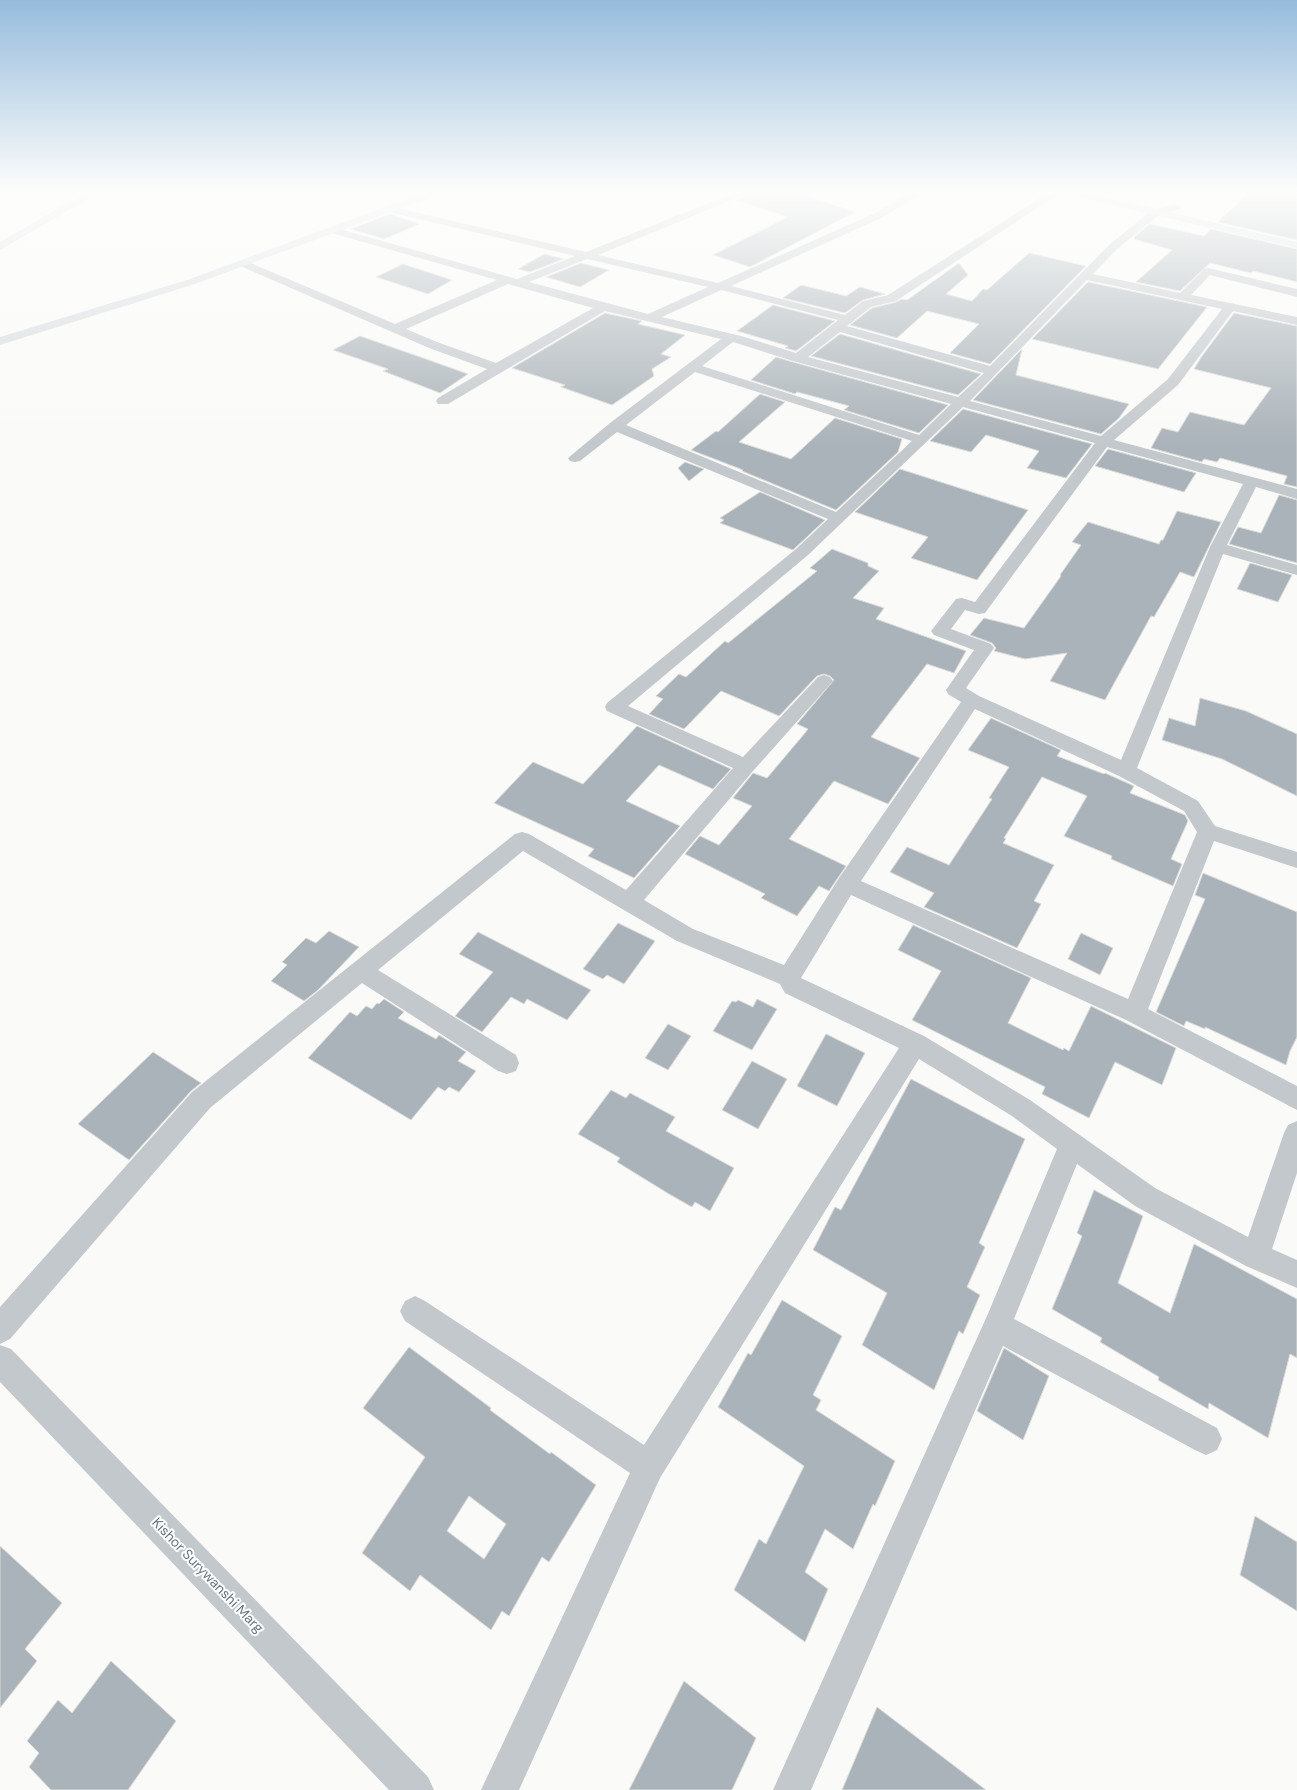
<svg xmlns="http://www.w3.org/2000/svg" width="1297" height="1790" font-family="'DM Sans',sans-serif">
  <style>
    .building { fill: #aab3b9; stroke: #dcdcda; fill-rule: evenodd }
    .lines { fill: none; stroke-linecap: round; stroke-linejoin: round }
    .minor { fill: #c3c8cc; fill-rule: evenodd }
    .major { fill: #d6dbdf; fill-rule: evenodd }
    .labels { text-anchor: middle; stroke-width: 4; stroke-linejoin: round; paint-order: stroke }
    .near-street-label { font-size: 14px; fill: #657683; stroke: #fff }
  </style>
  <rect width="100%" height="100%" fill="#fafaf8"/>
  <g class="building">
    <path d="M750 193H799L855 212 750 267 713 255 788 217 736 200Z"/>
    <path d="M1248 193H1297V240L1218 222Z"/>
    <path d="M390 214 420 224 384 239 351 229Z"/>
    <path d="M1150 224 1204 236 1211 229 1297 249V282L1253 271 1251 273 1210 263 1180 291 1136 282 1172 250 1134 239 1135 236Z"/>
    <path d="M1029 253 1086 266 990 364 950 353 979 324 927 311 897 338 850 325 872 308 896 302 902 299 907 300 959 263 968 275 946 294 972 301 983 289 987 290Z"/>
    <path d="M544 254 564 259 530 272 518 269Z"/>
    <path d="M581 263 609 270 580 287 546 277Z"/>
    <path d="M403 264 452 280 428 294 376 277Z"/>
    <path d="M1088 282 1207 307 1158 369 1032 339Z"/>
    <path d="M801 285 842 295 846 296 860 287 885 294 863 300 845 313 783 298Z"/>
    <path d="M773 305 835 321 796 351 785 348 788 346 737 331Z"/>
    <path d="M605 313 642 321 638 324 685 335 661 354 671 357 652 369 654 376 612 405 561 387 565 385 512 368Z"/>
    <path d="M1234 313 1297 326V487L1284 484 1287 476 1220 458 1217 462 1204 459 1202 462 1151 448 1162 428 1178 432 1190 412 1244 425 1271 388 1194 369 1202 356Z"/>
    <path d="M840 334 981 374 958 395 811 356Z"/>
    <path d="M360 336 426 359 468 374 440 393 383 371 388 369 333 350Z"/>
    <path d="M1022 349 1016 375 1129 404 1119 418 1101 434 973 400Z"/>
    <path d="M776 357 793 362 948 405 919 433 844 410 849 406 797 392 795 394 751 380Z"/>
    <path d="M760 394 785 402 739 442 791 459 835 418 902 439 898 452 836 510 742 471 743 470 691 450 716 431 718 432Z"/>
    <path d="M963 409 1092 444 1066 478 1027 468 1039 451 986 435 971 452 930 441Z"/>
    <path d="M1108 449 1145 459 1196 473 1184 492 1095 466Z"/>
    <path d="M685 462 704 469 689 481 678 468Z"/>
    <path d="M900 469 1028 510 977 580 911 558 928 537 855 512Z"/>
    <path d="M760 492 825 520 793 550 720 523 724 520 720 518Z"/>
    <path d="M1279 495 1297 500V563L1229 544 1238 527 1261 533Z"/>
    <path d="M1177 511 1221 522 1194 577 1180 572 1154 617 1151 616 1105 700 1050 681 1067 653 1025 659 994 651 996 648 992 643 970 635 984 618 1024 628 1061 576 1060 575 1081 545 1072 542 1088 522 1159 544 1161 540H1163Z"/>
    <path d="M832 549 868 563V566L879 571 853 598 884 608 876 619 966 651 954 673 927 664 871 737 920 758 888 804 834 781 789 839 846 866 829 891 819 886 797 916 761 898 765 894 685 854 700 836 719 845 752 806 733 798 753 773 767 778 805 733 808 729 797 724 834 680 830 676 824 674 817 676 779 716 721 691 684 729 649 714 663 699 656 696 679 674 686 677 725 641 728 643 817 571 810 568Z"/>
    <path d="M1250 563 1292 575 1278 602 1237 589Z"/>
    <path d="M1200 698 1246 711 1297 734V796L1222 759 1162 740 1169 718 1195 726Z"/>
    <path d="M991 718 1061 750 1057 756 1104 774 1105 773 1134 786 1130 793 1185 815 1188 821 1171 859 1182 864 1173 886 1111 859 1112 856 1064 836 1087 796 1042 777 1004 838 1006 839 1003 843 1054 865 1034 901 1041 904 1017 948 924 907 934 893 890 872 907 847 949 865 992 799 989 798 1009 767 968 750Z"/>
    <path d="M637 726 731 769 713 789 659 765 626 801 680 826 634 878 588 856 594 849 494 803 533 762 583 784Z"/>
    <path d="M1203 873 1297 912V1037L1290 1051 1286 1065 1205 1027V1029L1186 1021 1184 1026 1156 1012 1205 899 1195 895Z"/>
    <path d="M618 923 655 941 624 984 607 975 603 979 583 969Z"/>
    <path d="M913 925 1031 978 1008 1023 1063 1050 1064 1048 1069 1051 1091 1006 1176 1048 1162 1085 1115 1062 1089 1118 1042 1094 1045 1087 912 1020 941 971 898 950Z"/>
    <path d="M329 931 359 947 318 990 304 1001 271 981 287 965 282 962 306 938 316 943Z"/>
    <path d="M478 932 591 990 567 1020 527 999 524 1004 511 997 482 1032 455 1016 493 972 459 954Z"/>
    <path d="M1081 933 1113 948 1100 975 1068 959Z"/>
    <path d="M384 999 404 1012 398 1018 436 1039 439 1035 466 1052 458 1061 476 1071 459 1092 449 1087 445 1091 438 1087 411 1120 308 1058 350 1012 357 1016 366 1006 372 1009 377 1003 379 1004Z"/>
    <path d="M757 999 777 1009 752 1050 713 1031 732 1001 736 1002 738 1000 753 1007Z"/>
    <path d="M668 1024 691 1036 668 1070 645 1058Z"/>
    <path d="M826 1034 865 1053 837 1106 797 1086Z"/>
    <path d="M153 1052 201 1083 191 1091 129 1160 78 1124Z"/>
    <path d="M752 1061 787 1079 758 1129 722 1110Z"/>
    <path d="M911 1079 1025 1139 979 1243 985 1247 967 1287 980 1295 963 1334 959 1331 934 1390 862 1345 887 1293 813 1250 835 1207 841 1210Z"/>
    <path d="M611 1090 626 1098 630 1093 675 1117 666 1131 734 1168 710 1211 695 1202 692 1207 669 1194 617 1162 620 1158 578 1134Z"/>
    <path d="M1094 1190 1143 1216 1118 1283 1170 1313 1194 1244 1297 1299V1358L1290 1354 1268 1438 1209 1403 1208 1409 1158 1380 1159 1377 1100 1342 1102 1338 1052 1309 1082 1236 1077 1233Z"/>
    <path d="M782 1300 842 1336 813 1395 821 1400 816 1410 895 1461 875 1506 873 1504 853 1549 825 1529 805 1572 828 1589 805 1642 734 1590 759 1539 766 1544 804 1466 718 1407 748 1353 751 1355Z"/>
    <path d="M409 1347 491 1408 490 1410 550 1454 551 1452 596 1485 549 1562 542 1557 509 1616 502 1611 491 1630 420 1575 410 1591 362 1553 425 1457 363 1408ZM469 1496 506 1524 484 1559 447 1531Z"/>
    <path d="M1004 1348 1049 1376 1023 1440 977 1411Z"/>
    <path d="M1255 1516 1297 1542V1611L1240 1575Z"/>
    <path d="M0 1546 62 1603 25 1649 37 1661 0 1708Z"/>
    <path d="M111 1661 176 1721 128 1790H51L29 1767 39 1753 27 1741 58 1700 72 1713Z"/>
    <path d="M684 1681 756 1738 732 1790H629Z"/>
    <path d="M877 1707 986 1790H842Z"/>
  </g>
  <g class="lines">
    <g class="minor">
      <path d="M734 193H749L598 255 718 283 873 214 910 193H923L881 218 731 286 845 315 863 301 888 295 1048 193H1060L896 301 871 307 847 326 990 366 1109 245 1152 210 1176 204 1181 207 1180 209 1160 214 1117 249 1093 274 1180 293 1204 269 1208 268 1297 289V297L1210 275 1191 295 1297 317V325L1233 311 1178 385 1114 440 1297 489V499L1256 487 1227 545 1297 565V575L1223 554 1137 768 1198 801 1215 826 1297 852V868L1214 841 1148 1009 1297 1086V1110L1126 1020 851 895 801 978 924 1036 1030 1100 1155 1188 1248 1237 1284 1133 1288 1125 1297 1121V1173L1272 1249 1297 1260V1288L1246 1266 1135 1206 1077 1164 1014 1319 1217 1428 1222 1439 1217 1450 1206 1455 1195 1450 1003 1346 811 1790H773L987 1316 1057 1149 1012 1116 919 1059 660 1478 519 1790H481L630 1473 405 1321 400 1311 405 1301 415 1296 425 1301 644 1445 899 1048 785 993 780 984 677 941 523 851 378 970 516 1055 519 1063 516 1071 507 1074 498 1071 362 983 210 1108 10 1339 0 1344V1307L192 1092 515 834 522 832 529 834 626 890 733 768 607 711 605 707 607 703 796 549 828 519 617 432 580 461 575 462 570 461 568 458 610 423 721 339 605 311 448 404H438L436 401 438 398 487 369 429 348 238 265 236 263 238 261H246L395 324 497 280 328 232 327 230 328 228H336L517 279 575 256 389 212 384 209 389 206 586 252ZM587 259 708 287 648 314 529 282ZM1087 280 1222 309 1168 379 1101 436 970 401ZM508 284 593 308 496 363 437 342 406 329ZM721 290 838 320 796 353 741 336 662 317ZM840 332 984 373 958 397 808 357ZM733 342 793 361 951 404 919 435 702 366ZM695 372 912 441 836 512 626 425ZM963 407 1095 443 975 602 962 598 956 599 931 631 934 635 974 650 946 690 948 694 961 702 839 878 784 965 693 929 644 900 753 771 833 681 830 677 824 675 818 677 743 757 628 706 808 555ZM1107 447 1243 484 1210 547 1121 760 979 696 966 688 994 648 991 644 951 629 965 610 979 614 985 613ZM975 709 1119 776 1184 811 1197 832 1128 999 861 881Z"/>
      <path d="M0 1345 11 1349 428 1777 434 1790H389L0 1382Z"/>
    </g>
    <g class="major">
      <path d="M85 193H98L0 250V242Z"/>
      <path d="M423 193H438L437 195 195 284 0 345V337L187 280Z"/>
      <path d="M1069 193H1088L1297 242V248L1074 196Z"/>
    </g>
  </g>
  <linearGradient id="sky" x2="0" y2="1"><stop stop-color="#96bcdc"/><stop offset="0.43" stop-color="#fdfdfc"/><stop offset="1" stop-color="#fdfdfc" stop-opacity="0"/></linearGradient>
  <rect width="1297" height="444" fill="url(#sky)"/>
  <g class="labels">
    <g class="near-street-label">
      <text transform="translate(208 1575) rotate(46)" y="5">Kishor Surywanshi Marg</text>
    </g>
  </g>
</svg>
